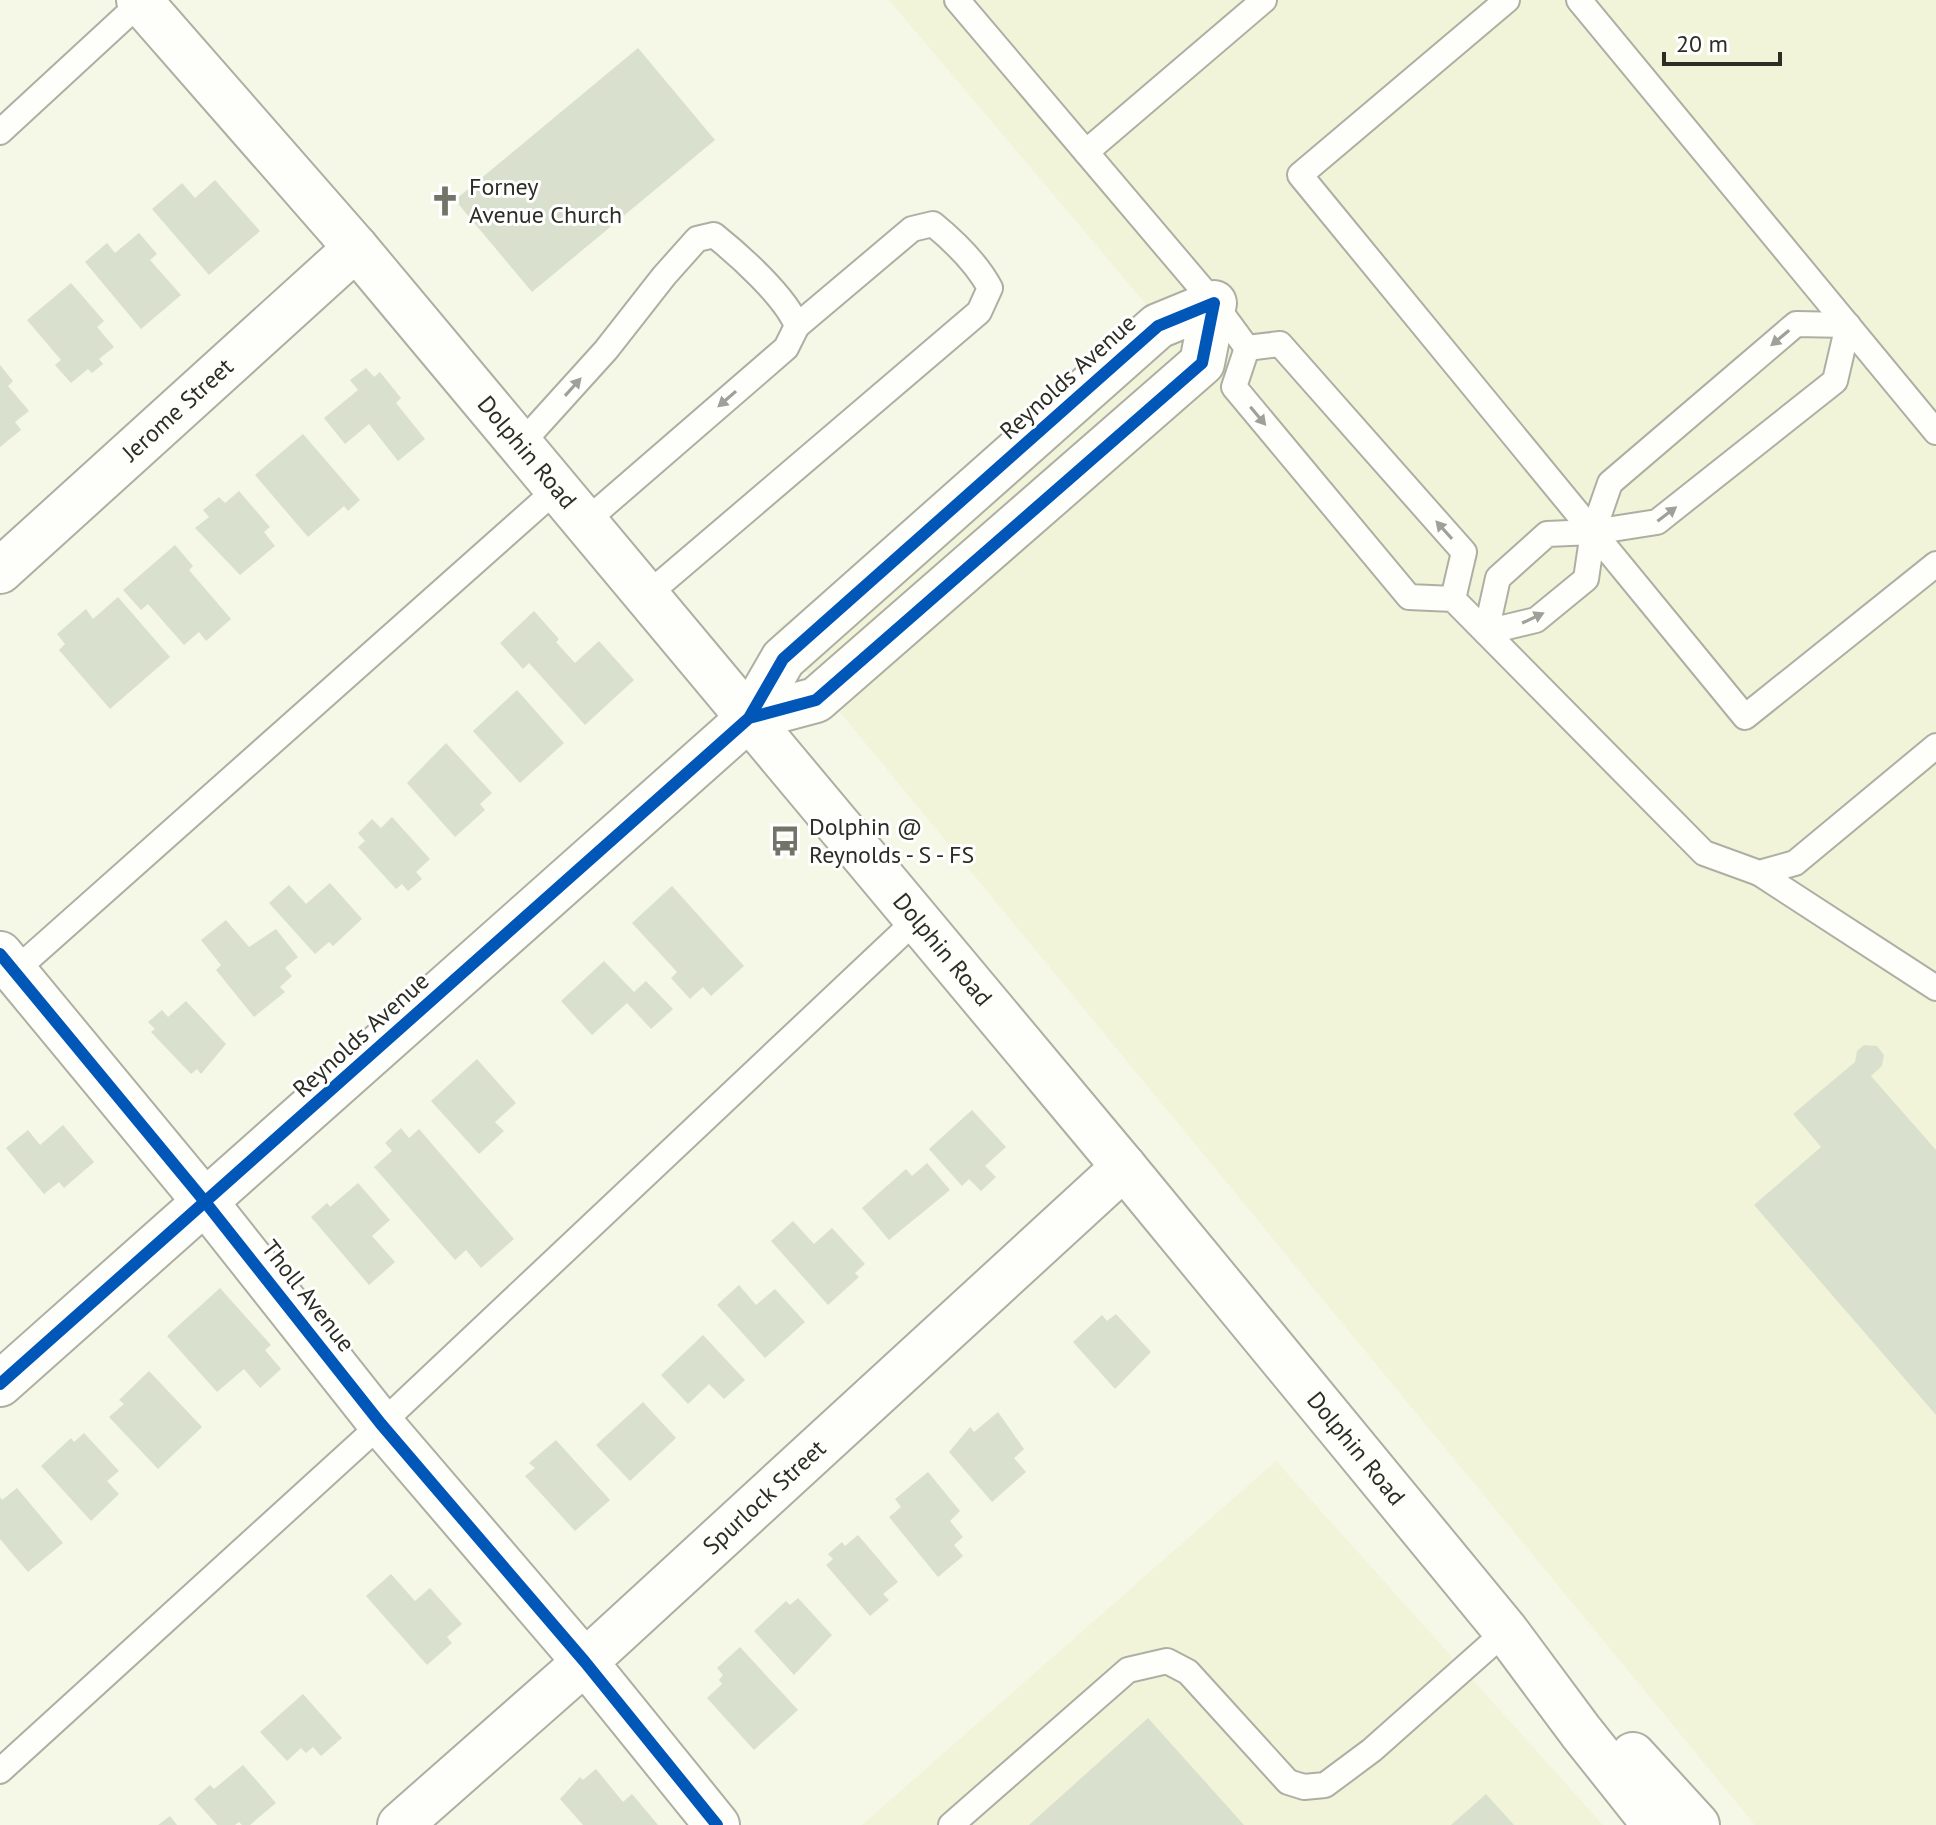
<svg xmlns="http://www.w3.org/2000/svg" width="1936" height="1825" font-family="'PT Sans',sans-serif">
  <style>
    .built { fill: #f2f4d9 }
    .building { fill: #d9e1ce }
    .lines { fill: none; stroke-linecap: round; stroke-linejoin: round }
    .service-casing { stroke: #aeafa3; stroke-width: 28 }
    .minor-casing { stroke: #aeafa3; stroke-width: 48 }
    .secondary-casing { stroke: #aeafa3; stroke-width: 48 }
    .service { stroke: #fefefb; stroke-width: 24 }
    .minor { stroke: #fefefb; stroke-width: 44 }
    .secondary { stroke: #fefefb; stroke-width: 44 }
    .cycleway-casing { stroke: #fff; stroke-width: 17 }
    .cycleway { stroke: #0057b8; stroke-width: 12 }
    .oneway { fill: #a0a09a }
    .labels { text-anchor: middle; stroke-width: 6; stroke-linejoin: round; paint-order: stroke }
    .poi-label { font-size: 24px; fill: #2c2d23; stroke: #fff; text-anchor: start }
    .street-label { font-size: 24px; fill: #2c2d23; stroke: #fff }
  </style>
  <rect width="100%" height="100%" fill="#f5f7e7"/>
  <g class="built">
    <path d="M889 0H1936V1825H1755L774 632 1161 322Z"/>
    <path d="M1276 1461 1603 1825H862Z"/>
  </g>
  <g class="building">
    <path d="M638 48 715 140 532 292 455 200Z"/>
    <path d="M215 180 260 231 209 275 152 209 182 183 195 198Z"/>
    <path d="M139 233 157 254 150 260 181 295 141 329 85 262 107 243 115 253Z"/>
    <path d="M71 283 104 321 97 327 114 347 99 359 103 364 92 373 88 369 71 383 55 365 61 360 27 320Z"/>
    <path d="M0 365 13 381 8 386 29 411 15 422 21 430 0 447Z"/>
    <path d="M366 368 374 377 380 372 401 398 396 403 425 439 398 461 369 424 345 444 324 418 358 390 350 380Z"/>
    <path d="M303 434 360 500 348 511 344 506 308 537 255 475Z"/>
    <path d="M239 491 270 527 264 532 275 546 240 575 195 528 209 517 203 510 219 497 225 503Z"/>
    <path d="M175 545 193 566 189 570 231 619 206 641 199 632 184 645 148 604 141 610 123 590Z"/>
    <path d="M118 597 170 657 110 709 59 650 65 644 57 634 86 609 93 619Z"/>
    <path d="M534 611 559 639 556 642 575 663 599 641 634 680 585 725 529 663 523 669 500 643Z"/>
    <path d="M517 690 564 743 520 783 473 731Z"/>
    <path d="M446 743 492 793 480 804 485 810 455 837 407 783Z"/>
    <path d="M392 817 430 859 416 872 422 879 408 891 402 884 396 889 358 847 365 841 358 833 372 819 381 828Z"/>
    <path d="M330 883 362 919 333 946 329 942 315 954 269 903 289 885 306 904Z"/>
    <path d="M672 886 744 966 711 996 703 987 690 999 671 978 677 972 632 923Z"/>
    <path d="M226 920 249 947 276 929 298 957 285 968 292 976 280 987 285 992 254 1017 216 970 221 965 201 940Z"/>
    <path d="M604 961 634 992 646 981 673 1009 651 1029 627 1003 592 1035 561 1001Z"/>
    <path d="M186 1001 226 1044 201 1074 197 1069 191 1074 151 1032 155 1029 148 1022 162 1010 168 1017Z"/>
    <path d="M1864 1045 1877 1046 1884 1055 1882 1066 1871 1076 1936 1150V1415L1754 1205 1821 1147 1793 1114 1855 1062 1857 1051Z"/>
    <path d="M477 1059 516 1103 495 1122 504 1131 479 1154 431 1101Z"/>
    <path d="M972 1110 1006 1147 985 1166 996 1177 981 1191 969 1179 962 1186 929 1149Z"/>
    <path d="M63 1125 94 1162 64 1188 59 1182 44 1194 6 1148 28 1130 40 1145Z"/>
    <path d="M401 1128 409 1138 419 1129 514 1239 481 1268 466 1250 455 1260 374 1167 392 1151 385 1143Z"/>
    <path d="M927 1163 950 1190 889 1240 862 1208 906 1169 912 1176Z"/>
    <path d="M358 1183 390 1220 372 1236 395 1262 369 1285 311 1217 327 1203 330 1207Z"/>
    <path d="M793 1221 814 1244 832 1228 865 1264 855 1273 859 1277 828 1305 771 1241Z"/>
    <path d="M739 1285 756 1305 775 1289 805 1322 765 1358 717 1305Z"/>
    <path d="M220 1288 271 1345 265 1350 281 1369 260 1388 244 1369 217 1392 167 1336Z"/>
    <path d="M1116 1314 1151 1352 1115 1389 1073 1342 1102 1315 1107 1321Z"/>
    <path d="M703 1335 745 1380 724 1399 709 1384 688 1404 661 1375Z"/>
    <path d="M149 1371 202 1427 158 1469 109 1417 124 1404 119 1400Z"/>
    <path d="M643 1402 676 1438 630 1481 596 1445Z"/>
    <path d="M998 1412 1024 1449 1014 1458 1026 1472 992 1502 949 1452 970 1427 974 1432Z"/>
    <path d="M84 1433 119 1471 107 1481 119 1494 91 1521 41 1466 71 1438 74 1442Z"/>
    <path d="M556 1440 610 1500 575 1531 525 1476 535 1468 529 1463Z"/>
    <path d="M928 1472 960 1511 950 1521 963 1537 954 1545 963 1556 938 1577 889 1517 901 1507 895 1499Z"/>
    <path d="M17 1488 63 1543 28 1572 0 1539V1497L2 1500Z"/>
    <path d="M858 1535 898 1582 883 1594 889 1600 870 1616 826 1565 833 1559 828 1554 842 1542 845 1546Z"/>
    <path d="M391 1574 415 1601 430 1588 462 1624 447 1637 452 1643 427 1665 366 1596Z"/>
    <path d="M798 1598 832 1635 794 1675 754 1631 786 1601 790 1605Z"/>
    <path d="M740 1647 798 1710 754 1750 707 1698 722 1684 719 1680 723 1675 717 1668Z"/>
    <path d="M303 1694 342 1738 321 1756 313 1747 306 1753 301 1748 287 1761 260 1732Z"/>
    <path d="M1148 1718 1244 1825H1029Z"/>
    <path d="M243 1765 276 1803 250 1825H242L239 1822 235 1825H217L194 1799 210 1785 214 1789Z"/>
    <path d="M596 1769 623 1802 632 1794 658 1825H583L560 1799 580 1777 583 1780Z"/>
    <path d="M1486 1794 1514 1825H1451Z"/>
    <path d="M170 1816 177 1825H158Z"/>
  </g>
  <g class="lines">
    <g class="service-casing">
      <g id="service">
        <path d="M957 0 1214 303 1247 348"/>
        <path d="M1507 0 1300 175 1745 717 1936 564"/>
        <path d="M1579 0 1936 432"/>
        <path d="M0 132 141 2"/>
        <path d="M1086 152 1264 0"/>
        <path d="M1247 348 1234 387 1409 597 1453 599 1704 853 1759 873 1795 863 1936 746"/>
        <path d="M1247 348 1280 344 1464 552 1453 599"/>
        <path d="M520 445 606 350 664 276 697 239 714 235C739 255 786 297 797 326L786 348 585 522"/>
        <path d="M1593 532 1547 534 1498 578 1486 632 1536 620 1586 579 1593 532 1610 483 1796 324 1848 325 1835 381 1657 522 1593 532"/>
        <path d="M646 596 979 312 990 288C976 262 955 242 933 224L912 229 797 326"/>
        <path d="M1759 873 1936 988"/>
        <path d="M8 977 557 489"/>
        <path d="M0 1771 381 1424 916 920"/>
        <path d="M951 1825 1128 1670 1167 1661 1188 1672 1288 1782 1304 1787 1325 1785 1372 1750 1506 1631"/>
      </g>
    </g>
    <g class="minor-casing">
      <g id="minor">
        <path id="s1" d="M0 571 356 248"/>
        <path d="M0 954 206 1203 381 1424 585 1662 717 1825"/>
        <path d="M0 1384 749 718 783 659 1158 326 1214 303 1202 363 816 700 749 718"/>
        <path id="s2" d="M400 1825 585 1662 1124 1167"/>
      </g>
    </g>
    <g class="secondary-casing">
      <g id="secondary">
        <path id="s3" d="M139 0 356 248 1124 1167 1506 1631 1581 1732 1655 1825"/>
        <path d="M1633 1755 1697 1825"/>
      </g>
    </g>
    <use href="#service" class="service"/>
    <use href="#minor" class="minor"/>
    <use href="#secondary" class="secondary"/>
    <g class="cycleway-casing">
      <g id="cycleway">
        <path d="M0 954 206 1203 381 1424 585 1662 717 1825"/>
        <path d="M0 1384 749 718 783 659 1158 326 1214 303 1202 363 816 700 749 718"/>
      </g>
    </g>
    <use href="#cycleway" class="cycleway"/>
  </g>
  <defs><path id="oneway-solid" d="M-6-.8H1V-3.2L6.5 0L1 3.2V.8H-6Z" transform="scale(2)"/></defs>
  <g class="oneway">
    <use href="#oneway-solid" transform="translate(1780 338) rotate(140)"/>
    <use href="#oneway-solid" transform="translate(573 387) rotate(-48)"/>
    <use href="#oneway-solid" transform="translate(727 399) rotate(139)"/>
    <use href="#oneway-solid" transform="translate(1258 416) rotate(50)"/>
    <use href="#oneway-solid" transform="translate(1667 514) rotate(-37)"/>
    <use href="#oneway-solid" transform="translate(1444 530) rotate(-132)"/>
    <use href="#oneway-solid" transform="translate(1533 618) rotate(-25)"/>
  </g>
  <defs>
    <g id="church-bare" transform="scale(2.4)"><path d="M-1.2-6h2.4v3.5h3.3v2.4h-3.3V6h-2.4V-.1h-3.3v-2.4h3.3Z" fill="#727468" stroke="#fff" stroke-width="2.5" paint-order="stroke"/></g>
    <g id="bus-bare" transform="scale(2.4)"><path d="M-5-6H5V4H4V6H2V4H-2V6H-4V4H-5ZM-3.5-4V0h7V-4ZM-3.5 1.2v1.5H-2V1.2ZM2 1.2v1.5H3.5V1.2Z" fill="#727468" stroke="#fff" stroke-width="2.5" paint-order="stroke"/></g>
  </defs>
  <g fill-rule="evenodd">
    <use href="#church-bare" x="445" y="201"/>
    <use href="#bus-bare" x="785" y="841"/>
  </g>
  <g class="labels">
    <g class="poi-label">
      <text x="469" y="195">Forney<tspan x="469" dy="28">Avenue Church</tspan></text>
      <text x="809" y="835">Dolphin @<tspan x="809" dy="28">Reynolds - S - FS</tspan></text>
    </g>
    <g class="street-label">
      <text transform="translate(1068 377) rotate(-42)" y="8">Reynolds Avenue</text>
      <text dy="8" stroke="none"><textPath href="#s1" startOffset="240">Jerome Street</textPath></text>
      <text dy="8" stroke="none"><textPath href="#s3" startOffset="596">Dolphin Road</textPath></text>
      <text dy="8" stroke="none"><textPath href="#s3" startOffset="1244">Dolphin Road</textPath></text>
      <text transform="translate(361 1035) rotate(-42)" y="8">Reynolds Avenue</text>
      <text transform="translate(308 1296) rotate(52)" y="8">Tholl Avenue</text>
      <text dy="8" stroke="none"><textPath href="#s3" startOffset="1892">Dolphin Road</textPath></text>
      <text dy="8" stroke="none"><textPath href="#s2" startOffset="490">Spurlock Street</textPath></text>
    </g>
  </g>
  <path d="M1664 52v12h116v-12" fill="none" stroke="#2c2d23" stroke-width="4"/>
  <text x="1676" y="52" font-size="24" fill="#2c2d23" stroke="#ffffff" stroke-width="6" paint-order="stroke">20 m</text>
</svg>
